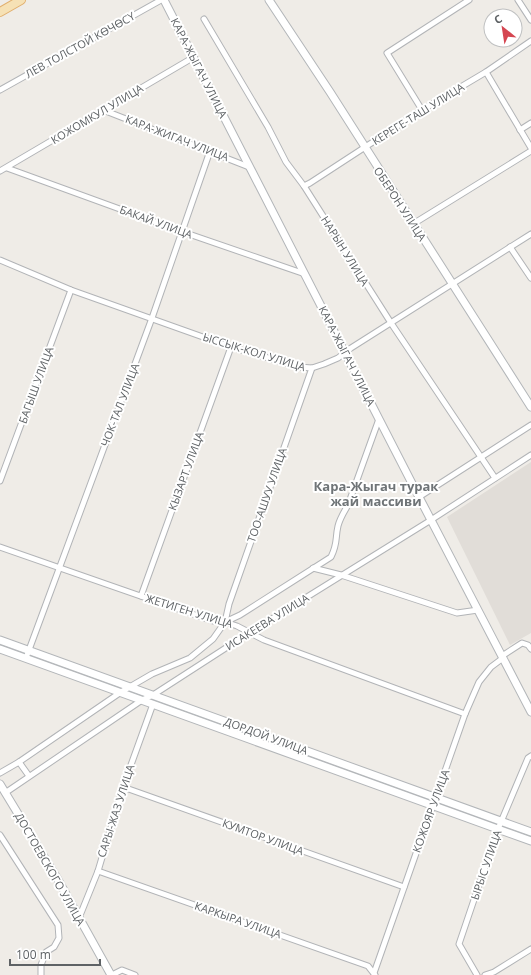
<svg xmlns="http://www.w3.org/2000/svg" width="531" height="975" font-family="'Open Sans',sans-serif">
  <style>
    .education { fill: #e1ddd8 }
    .lines { fill: none; stroke-linecap: round; stroke-linejoin: round }
    .street-casing { stroke: #b2b4b7; stroke-width: 7 }
    .secondary-casing { stroke: #b3b6b9; stroke-width: 9 }
    .primary-casing { stroke: #e1af6d; stroke-width: 10 }
    .street { stroke: #fff; stroke-width: 5 }
    .secondary { stroke: #fff; stroke-width: 7 }
    .primary { stroke: #f6e1b5; stroke-width: 8 }
    .labels { text-anchor: middle; stroke-width: 4; stroke-linejoin: round; paint-order: stroke }
    .street-label { font-size: 11px; fill: #5e6265; stroke: #fff }
    .quarter-label { font-size: 13px; font-weight: bold; fill: #6f7477; stroke: #fff }
  </style>
  <rect width="100%" height="100%" fill="#efece7"/>
  <path class="education" d="M531 462V633L510 645 447 517Z"/>
  <g class="lines">
    <g class="street-casing">
      <g id="street">
        <path d="M518 0 531 20"/>
        <path d="M204 19 268 127 286 162 304 186 391 323 495 478"/>
        <path d="M486 72 531 148"/>
        <path d="M0 90 161 0"/>
        <path d="M103 110 249 167"/>
        <path d="M422 110 387 53 469 0"/>
        <path d="M520 130 531 123"/>
        <path d="M7 168 183 232 305 274"/>
        <path d="M0 171 194 57"/>
        <path d="M304 186 310 183 422 110 486 72 531 41"/>
        <path d="M413 224 531 151"/>
        <path d="M510 247 531 278"/>
        <path d="M0 260 71 290 231 347 299 367 312 368 324 364 338 358 351 348 531 234"/>
        <path d="M0 481 71 290"/>
        <path d="M419 497 531 425"/>
        <path d="M0 547 172 607 213 621 225 622 237 626 264 640 465 714"/>
        <path d="M313 568 341 575 457 613 478 610"/>
        <path d="M141 596 231 347"/>
        <path d="M225 622 229 604 312 368"/>
        <path d="M502 656 522 643 528 645 531 649"/>
        <path d="M26 658 152 318 210 151"/>
        <path d="M19 762 29 776"/>
        <path d="M0 773 19 762 121 692 152 674 190 658 213 639 225 622 240 615 331 557C338 543 335 539 338 526 340 518 344 512 348 505L379 419"/>
        <path d="M123 787 404 887"/>
        <path d="M5 793 142 700 153 695 249 633 431 520 531 455"/>
        <path d="M0 835 58 925 59 938 54 947 46 952 41 965V975"/>
        <path d="M98 871 368 966 375 975"/>
        <path d="M79 918 98 871 123 787 153 704"/>
        <path d="M374 973 465 714 479 682 491 667 503 658"/>
        <path d="M112 975 122 970 135 975"/>
        <path d="M477 975 459 944 498 829 528 758 531 756"/>
        <path d="M485 975 494 972 531 949"/>
      </g>
    </g>
    <g class="secondary-casing">
      <g id="secondary">
        <path d="M164 0 419 497 531 712"/>
        <path d="M269 0 330 92 531 407"/>
        <path d="M0 640 531 832"/>
        <path d="M0 649 531 841"/>
        <path d="M0 784 57 878 111 975"/>
      </g>
    </g>
    <g class="primary-casing">
      <path id="primary" d="M0 12 21 0"/>
    </g>
    <use href="#street" class="street"/>
    <use href="#secondary" class="secondary"/>
    <use href="#primary" class="primary"/>
  </g>
  <g class="labels">
    <g class="street-label">
      <text transform="translate(80 45) rotate(-29)" y="4">ЛЕВ ТОЛСТОЙ КӨЧӨСҮ</text>
      <text transform="translate(199 68) rotate(63)" y="4">КАРА-ЖЫГАЧ УЛИЦА</text>
      <text transform="translate(97 114) rotate(-31)" y="4">КОЖОМКУЛ УЛИЦА</text>
      <text transform="translate(418 114) rotate(-32)" y="4">КЕРЕГЕ-ТАШ УЛИЦА</text>
      <text transform="translate(177 138) rotate(21)" y="4">КАРА-ЖИГАЧ УЛИЦА</text>
      <text transform="translate(400 204) rotate(57)" y="4">ОБЕРОН УЛИЦА</text>
      <text transform="translate(156 222) rotate(20)" y="4">БАКАЙ УЛИЦА</text>
      <text transform="translate(345 251) rotate(58)" y="4">НАРЫН УЛИЦА</text>
      <text transform="translate(254 352) rotate(17)" y="4">ЫССЫК-КОЛ УЛИЦА</text>
      <text transform="translate(347 356) rotate(63)" y="4">КАРА-ЖЫГАЧ УЛИЦА</text>
      <text transform="translate(36 385) rotate(-70)" y="4">БАГЫШ УЛИЦА</text>
      <text transform="translate(120 405) rotate(-69)" y="4">ЧОК-ТАЛ УЛИЦА</text>
      <text transform="translate(186 471) rotate(-70)" y="4">КЫЗАРТ УЛИЦА</text>
      <text transform="translate(267 495) rotate(-71)" y="4">ТОО-АШУУ УЛИЦА</text>
      <text transform="translate(189 611) rotate(17)" y="4">ЖЕТИГЕН УЛИЦА</text>
      <text transform="translate(267 622) rotate(-32)" y="4">ИСАКЕЕВА УЛИЦА</text>
      <text transform="translate(266 736) rotate(20)" y="4">ДОРДОЙ УЛИЦА</text>
      <text transform="translate(116 811) rotate(-72)" y="4">САРЫ-ЖАЗ УЛИЦА</text>
      <text transform="translate(431 811) rotate(-70)" y="4">КОЖОЯР УЛИЦА</text>
      <text transform="translate(263 837) rotate(20)" y="4">КУМТОР УЛИЦА</text>
      <text transform="translate(486 865) rotate(-71)" y="4">ЫРЫС УЛИЦА</text>
      <text transform="translate(50 869) rotate(60)" y="4">ДОСТОЕВСКОГО УЛИЦА</text>
      <text transform="translate(238 920) rotate(19)" y="4">КАРКЫРА УЛИЦА</text>
    </g>
    <g class="quarter-label">
      <text x="376" y="491">Кара-Жыгач турак<tspan x="376" dy="15">жай массиви</tspan></text>
    </g>
  </g>
  <g transform="translate(503 28) rotate(330)"><circle r="19" fill="#ffffff" stroke="#bfc0c1"/>
  <path d="M0-3L7 15L0 10L-7 15Z" fill="#d54651"/>
  <text y="-6" font-size="11" font-weight="bold" text-anchor="middle" fill="#5e6265">С</text>
  </g>
  <path d="M10 959v6h90v-6" fill="none" stroke="#5e6265" stroke-width="2"/>
  <text x="16" y="959" font-size="12" fill="#5e6265" stroke="#ffffff" stroke-width="3" paint-order="stroke">100 m</text>
</svg>
